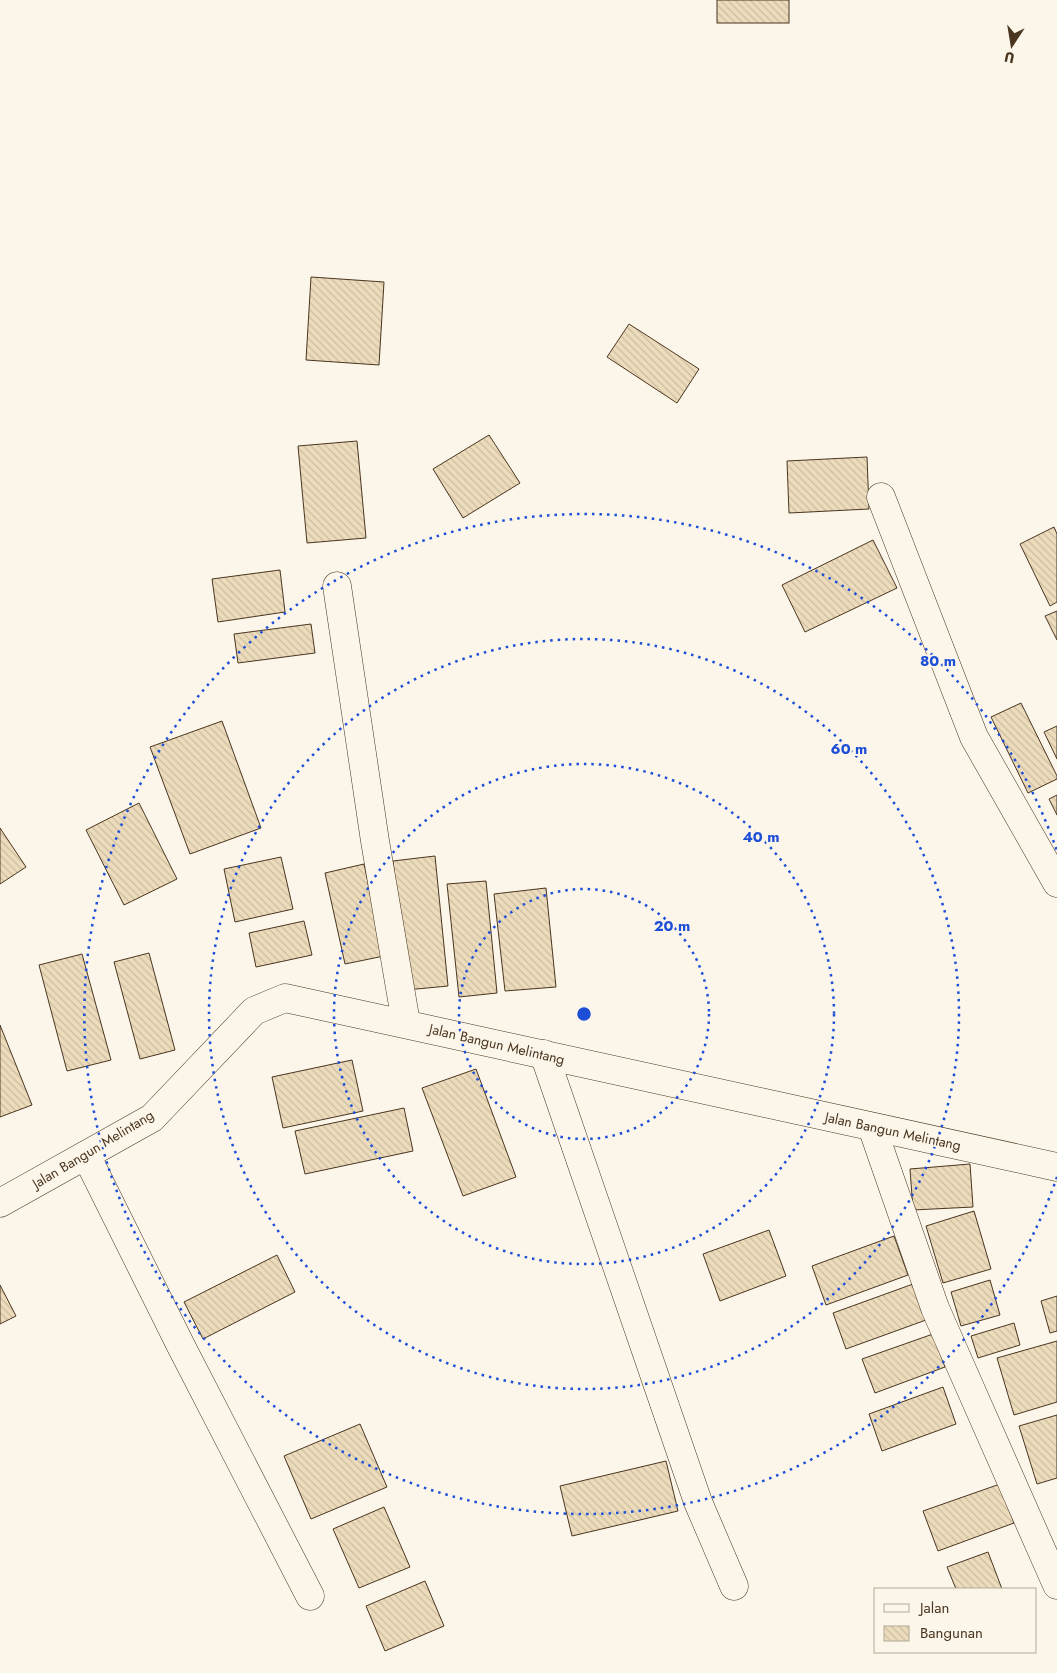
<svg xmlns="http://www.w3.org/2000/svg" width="1057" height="1673" font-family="Jost,sans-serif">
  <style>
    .building { fill: url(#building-back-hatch); stroke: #4a3520 }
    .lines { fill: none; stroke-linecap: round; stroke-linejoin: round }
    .street-casing { stroke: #4a3520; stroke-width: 29 }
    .street { stroke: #fbf6e9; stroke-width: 28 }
    .ring { fill: none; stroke: #1d4ed8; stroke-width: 2.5; stroke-dasharray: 2.5 5 }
    .labels { text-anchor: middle; stroke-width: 4; stroke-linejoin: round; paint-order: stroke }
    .street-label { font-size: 14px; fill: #4a3520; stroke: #fbf6e9 }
    .centre { fill: #1d4ed8; stroke: #fbf6e9; stroke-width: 2.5 }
    .ring-label { font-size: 15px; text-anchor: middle; font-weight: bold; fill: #1d4ed8; stroke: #fbf6e9; stroke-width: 4; stroke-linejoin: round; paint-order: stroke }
  </style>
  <defs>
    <pattern id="building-back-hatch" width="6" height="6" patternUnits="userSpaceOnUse" patternTransform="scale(1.25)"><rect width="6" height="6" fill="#ecdcbc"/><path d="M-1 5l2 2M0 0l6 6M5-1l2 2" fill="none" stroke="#ccbda1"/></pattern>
  </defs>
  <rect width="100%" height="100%" fill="#fbf6e9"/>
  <g class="building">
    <rect x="717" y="0" width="72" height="23"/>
    <path d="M311 277 384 282 379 365 306 360Z"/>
    <path d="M629 324 699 369 677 403 607 357Z"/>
    <path d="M489 435 520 483 463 518 433 469Z"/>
    <path d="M357 441 366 538 307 543 298 446Z"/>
    <path d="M867 457 869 509 789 513 787 461Z"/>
    <path d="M1054 527 1057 534V602L1050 606 1020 544Z"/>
    <path d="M873 540 897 588 805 632 782 585Z"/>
    <path d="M280 570 285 612 218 622 212 579Z"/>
    <path d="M1057 611V640L1045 616Z"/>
    <path d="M311 624 315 653 238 663 234 634Z"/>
    <path d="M1021 703 1057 776V779L1028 793 991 717Z"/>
    <path d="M222 721 261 828 190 854 150 747Z"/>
    <path d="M1057 726V759L1044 732Z"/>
    <path d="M1057 795V815L1049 799Z"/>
    <path d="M139 803 177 879 124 905 86 830Z"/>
    <path d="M0 828 26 867 0 884Z"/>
    <path d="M435 856 448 986 406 990 393 861Z"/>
    <path d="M281 857 293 909 235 922 224 869Z"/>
    <path d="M364 864 384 956 345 964 325 873Z"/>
    <path d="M486 881 497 993 459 997 447 884Z"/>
    <path d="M546 888 556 987 505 991 494 894Z"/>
    <path d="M304 921 312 955 256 967 249 933Z"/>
    <path d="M149 953 175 1050 140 1059 114 962Z"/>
    <path d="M82 954 111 1060 67 1071 39 965Z"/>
    <path d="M0 1025 32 1105 0 1117Z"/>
    <path d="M352 1060 363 1111 283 1128 272 1077Z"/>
    <path d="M476 1069 516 1177 463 1196 422 1088Z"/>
    <path d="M404 1108 413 1151 305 1174 295 1131Z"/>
    <path d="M970 1164 973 1207 913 1210 910 1169Z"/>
    <path d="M974 1211 991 1269 943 1283 926 1226Z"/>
    <path d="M769 1230 786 1276 720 1301 703 1254Z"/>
    <path d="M894 1236 908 1275 826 1305 812 1266Z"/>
    <path d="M277 1255 295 1292 203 1339 184 1302Z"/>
    <path d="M990 1280 1000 1315 961 1326 951 1292Z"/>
    <path d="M913 1284 926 1320 846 1349 833 1313Z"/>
    <path d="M0 1285 16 1316 0 1324Z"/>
    <path d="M1057 1296V1331L1050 1333 1041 1301Z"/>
    <path d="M1014 1323 1020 1345 978 1358 971 1336Z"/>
    <path d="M933 1334 945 1367 875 1393 862 1359Z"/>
    <path d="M1057 1341V1402L1014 1415 997 1358Z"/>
    <path d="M943 1387 956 1424 882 1451 869 1414Z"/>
    <path d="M1057 1415V1478L1037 1484 1019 1426Z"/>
    <path d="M360 1424 387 1487 311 1519 284 1456Z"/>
    <path d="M666 1461 678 1511 572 1536 560 1486Z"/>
    <path d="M1000 1484 1014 1523 938 1551 923 1511Z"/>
    <path d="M384 1507 410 1567 359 1588 333 1529Z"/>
    <path d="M988 1552 1002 1589H956L947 1567Z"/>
    <path d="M425 1581 444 1626 385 1651 366 1606Z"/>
  </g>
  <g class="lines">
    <g class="street-casing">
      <g id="street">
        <path d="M881 497 974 737 1057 883"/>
        <path d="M337 586 375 841 406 1023"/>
        <path d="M544 1054 698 1502 734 1586"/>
        <path d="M872 1127 935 1308 1057 1585"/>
        <path d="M86 1155 181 1346 310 1596"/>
        <path d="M0 1203 152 1118 254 1011 285 998 1057 1167"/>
      </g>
    </g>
    <use href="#street" class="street"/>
  </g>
  <g class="ring">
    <circle cx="584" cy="1014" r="125"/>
    <circle cx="584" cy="1014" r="250"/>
    <circle cx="584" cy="1014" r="375"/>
    <path d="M1057 1177A500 500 0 1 1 1057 851"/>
  </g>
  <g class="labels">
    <g class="street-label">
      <text transform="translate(497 1044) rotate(13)" y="5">Jalan Bangun Melintang</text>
      <text transform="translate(893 1131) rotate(12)" y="5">Jalan Bangun Melintang</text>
      <text transform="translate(93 1149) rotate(-31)" y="5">Jalan Bangun Melintang</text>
    </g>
  </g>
  <circle cx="584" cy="1014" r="8" class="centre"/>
  <g class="ring-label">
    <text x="938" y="666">80 m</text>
    <text x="849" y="754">60 m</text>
    <text x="761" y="842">40 m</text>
    <text x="672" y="931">20 m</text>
  </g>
  <rect x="874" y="1588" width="162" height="65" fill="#fbf6e9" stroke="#b4a999"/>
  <rect x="884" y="1604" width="25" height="8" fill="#fbf6e9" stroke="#b4a999"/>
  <text x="920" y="1613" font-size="15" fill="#4a3520">Jalan</text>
  <rect x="884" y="1626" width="25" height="15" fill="url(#building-back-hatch)" stroke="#b4a999"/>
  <text x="920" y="1638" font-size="15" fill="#4a3520">Bangunan</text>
  <g transform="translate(1012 45) rotate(192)" stroke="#fbf6e9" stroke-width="4" paint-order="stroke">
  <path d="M0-4L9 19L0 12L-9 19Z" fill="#4a3520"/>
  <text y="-8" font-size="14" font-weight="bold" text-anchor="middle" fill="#4a3520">U</text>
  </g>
</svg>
